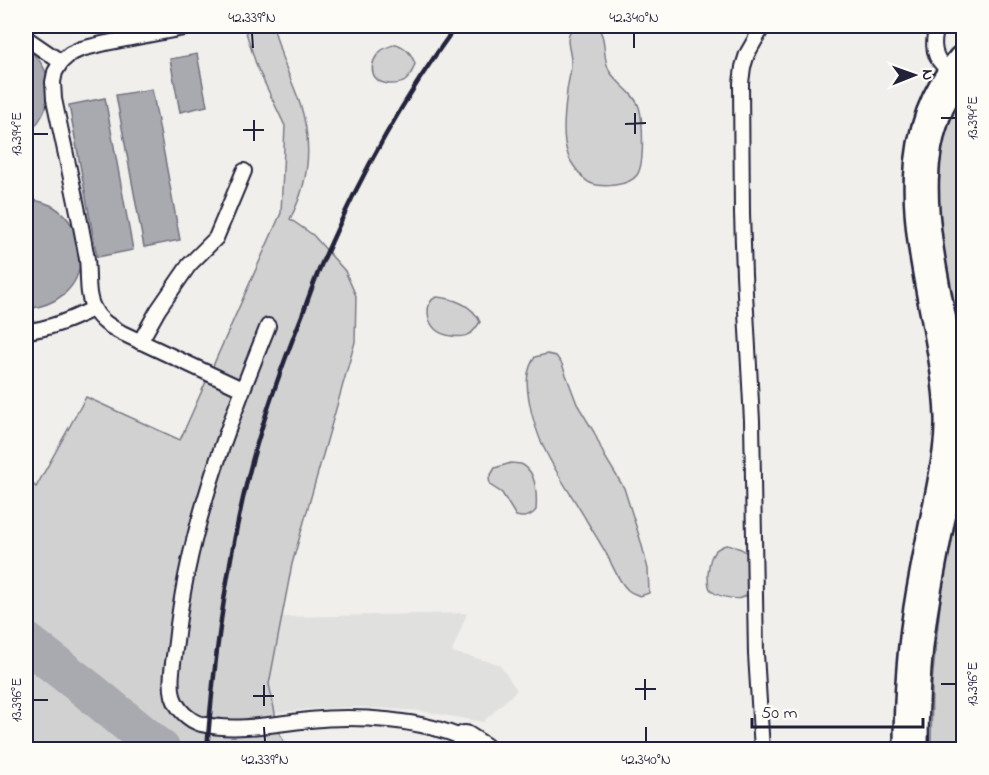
<svg xmlns="http://www.w3.org/2000/svg" width="989" height="775" font-family="'Indie Flower',sans-serif">
  <style>
    .built { fill: #e0e0df }
    .green { fill: #d2d1d1; stroke: #7a7a86; stroke-width: 1.5 }
    .water { fill: #a9a9b0; stroke: #737381; stroke-width: 1.5 }
    .lines { fill: none; stroke-linecap: round; stroke-linejoin: round }
    .river { stroke: #a9a9b0; stroke-width: 40 }
    .service-casing { stroke: #22223b; stroke-width: 18 }
    .minor-casing { stroke: #22223b; stroke-width: 30 }
    .primary-casing { stroke: #22223b; stroke-width: 38 }
    .service { stroke: #fdfcf7; stroke-width: 14 }
    .minor { stroke: #fdfcf7; stroke-width: 26 }
    .primary { stroke: #fdfcf7; stroke-width: 33 }
    .rail { stroke: #22223b; stroke-width: 4.5 }
    .ticks { fill: none; stroke: #22223b; stroke-width: 2 }
    .neatline { fill: none; stroke: #22223b; stroke-width: 2 }
    .ticks-label { font-size: 15px; text-anchor: middle; fill: #22223b }
  </style>
  <rect width="100%" height="100%" fill="#f0efec"/>
  <filter id="ink" filterUnits="userSpaceOnUse"><feTurbulence type="fractalNoise" baseFrequency=".0167" numOctaves="2"/><feDisplacementMap in="SourceGraphic" scale="12" xChannelSelector="R" yChannelSelector="G"/><feConvolveMatrix kernelMatrix="1 2 1 2 8 2 1 2 1" color-interpolation-filters="sRGB"/></filter>
  <g filter="url(#ink)">
    <path class="built" d="M467 613 452 652 499 664 517 690 483 722 422 711 358 707 309 709 275 713 269 684 282 617Z"/>
    <g class="green">
      <path d="M244 26H273C276 36 279 47 282 57 287 72 294 86 299 101 313 141 310 181 290 219L313 235 345 271 356 296 355 342 292 564 269 684 279 733 288 749H26V478L36 487 86 397 180 440 281 213 285 126 257 67Z"/>
      <path d="M574 26H597C608 39 601 57 610 72 618 84 635 94 639 107 643 120 645 164 637 175 629 186 602 188 590 183 583 180 570 162 568 155 561 135 565 112 567 91 568 82 571 73 571 64 572 50 562 39 574 26Z"/>
      <path d="M396 44C407 48 411 53 415 64 413 70 410 77 405 81 401 84 396 84 391 84 369 84 367 62 382 50 386 47 391 46 396 44Z"/>
      <path d="M963 90V393L936 221 938 154 947 123 960 95Z"/>
      <path d="M436 297C453 298 473 305 480 322 477 326 475 330 471 333 463 339 443 337 435 329 427 321 424 303 436 297Z"/>
      <path d="M547 354 556 356 562 364 577 404 594 432 604 455 624 488 641 542 648 569 649 593 640 596C636 594 631 593 628 590 618 581 613 566 607 555 601 544 594 533 588 523 564 481 537 450 529 400 526 384 526 370 535 357Z"/>
      <path d="M963 442V749L931 750 932 683 944 567Z"/>
      <path d="M511 463C512 463 520 464 521 464 537 471 537 496 536 510 530 517 525 518 516 516L502 493 490 485 489 478 495 468Z"/>
      <path d="M726 545C735 546 745 549 750 557L749 593C746 595 745 597 741 598 735 600 714 596 710 589 708 585 708 580 708 575 709 561 711 549 726 545Z"/>
    </g>
    <g class="water">
      <path d="M26 48C58 71 55 111 26 135Z"/>
      <path d="M197 54 207 106 180 112 170 59Z"/>
      <path d="M152 89 180 240 144 247 116 95Z"/>
      <path d="M105 98 133 250 97 257 69 105Z"/>
      <path d="M28 199C37 201 46 202 54 207 67 215 74 226 78 240 79 246 82 252 81 258 79 290 55 306 26 309V200Z"/>
    </g>
    <g class="lines">
      <path class="river" d="M26 642 88 690 161 750"/>
      <g class="service-casing">
        <g id="service">
          <path d="M194 26 106 43 81 49 70 54 61 62 55 72 53 82 54 99C65 152 78 206 87 259 89 275 86 295 94 309 100 321 111 327 122 333L242 389"/>
          <path d="M939 26C932 37 932 54 942 64 945 67 950 70 954 73"/>
          <path d="M26 38 61 62"/>
          <path d="M268 326C227 427 187 533 176 642 174 659 169 679 173 696 177 709 188 720 201 724 234 732 275 724 309 720 356 715 422 719 465 739"/>
          <path d="M26 331C50 329 72 319 93 309"/>
          <path d="M140 342 158 310 189 265 216 238 244 171"/>
          <path d="M762 750 756 654 752 421 744 275 742 213 741 83 743 67 747 54 763 26"/>
        </g>
      </g>
      <g class="minor-casing">
        <path id="minor" d="M465 739 482 750"/>
      </g>
      <g class="primary-casing">
        <path id="primary" d="M911 750C911 698 914 647 923 596 929 563 935 531 942 498 947 471 953 445 952 417 949 303 877 163 964 62"/>
      </g>
      <use href="#service" class="service"/>
      <use href="#minor" class="minor"/>
      <use href="#primary" class="primary"/>
      <path class="rail" d="M207 750C214 659 226 569 247 481 261 423 281 368 303 313 310 293 317 273 326 254 361 174 405 96 456 26"/>
    </g>
  </g>
  <path class="ticks" d="M252 33 253 48M634 33V48M635 113V134M941 118H956M254 120V141M625 124 646 123M243 130H264M33 134H48M645 679V700M941 684H956M264 685V706M635 689H656M253 696H274M33 700H48M264 727 265 742M646 727V742"/>
  <rect width="989" height="775" fill="none" stroke="#fdfcf7" stroke-width="66"/>
  <g transform="translate(914 75) rotate(89)" stroke="#fdfcf7" stroke-width="4.5" paint-order="stroke">
  <path d="M0-4.5L10 22L0 15L-10 22Z" fill="#22223b"/>
  <text y="-9" font-size="16" font-weight="bold" text-anchor="middle" fill="#22223b">N</text>
  </g>
  <path d="M752 718v9h171v-9" fill="none" stroke="#22223b" stroke-width="3"/>
  <text x="761" y="718" font-size="18" fill="#22223b" stroke="#fdfcf7" stroke-width="4.5" paint-order="stroke">50 m</text>
  <rect x="33" y="33" width="923" height="709" class="neatline"/>
  <g class="ticks-label">
    <text x="252" y="22">42.339°N</text>
    <text x="634" y="22">42.340°N</text>
    <text transform="translate(972 118) rotate(-90)" y="5">13.394°E</text>
    <text transform="translate(16 134) rotate(-90)" y="5">13.394°E</text>
    <text transform="translate(972 684) rotate(-90)" y="5">13.396°E</text>
    <text transform="translate(16 700) rotate(-90)" y="5">13.396°E</text>
    <text x="265" y="764">42.339°N</text>
    <text x="646" y="764">42.340°N</text>
  </g>
</svg>
